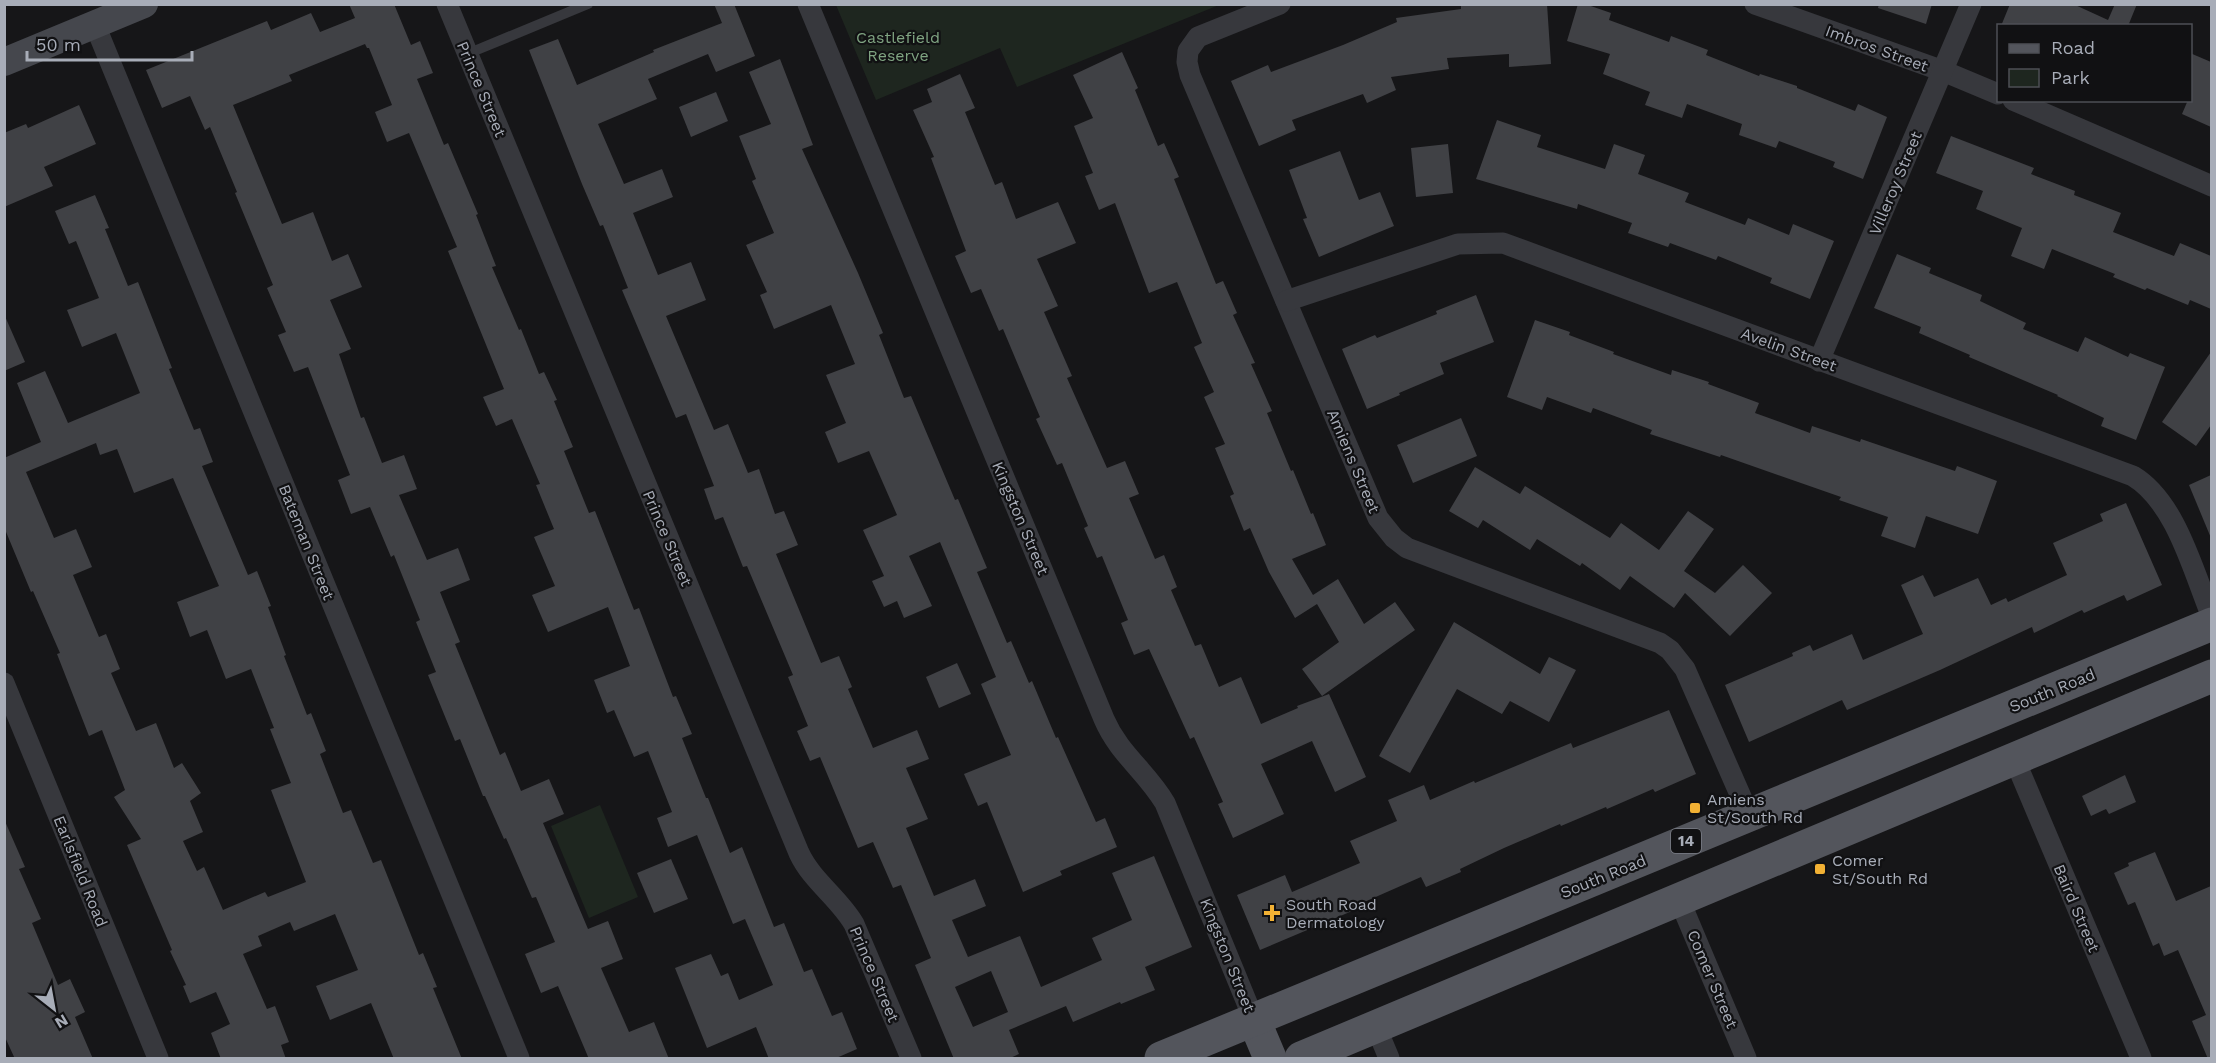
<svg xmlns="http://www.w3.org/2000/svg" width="2216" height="1063" font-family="'Work Sans',sans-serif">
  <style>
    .green { fill: #1e261f }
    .building { fill: #404145; fill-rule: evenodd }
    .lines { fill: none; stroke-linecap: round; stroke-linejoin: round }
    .lane { stroke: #37383d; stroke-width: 10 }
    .street { stroke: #37383d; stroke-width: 21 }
    .secondary { stroke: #45474d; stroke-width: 28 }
    .primary { stroke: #53555c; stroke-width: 33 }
    .poi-dot { fill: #f2b134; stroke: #111113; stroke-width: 2 }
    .labels { text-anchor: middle; stroke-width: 4.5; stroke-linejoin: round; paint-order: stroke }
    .shield { fill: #111113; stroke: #7b7e86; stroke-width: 1.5 }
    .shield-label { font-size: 15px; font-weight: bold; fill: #a8adb8 }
    .park-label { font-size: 16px; fill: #7fa381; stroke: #111113 }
    .street-label { font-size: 16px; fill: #a8adb8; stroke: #111113 }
    .poi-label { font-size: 16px; fill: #a8adb8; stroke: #111113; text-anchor: start }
  </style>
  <rect width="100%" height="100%" fill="#161618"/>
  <g class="green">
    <path d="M836 5H1219L1017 87 1000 48 876 100Z"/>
    <path d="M600 805 638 897 589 918 551 826Z"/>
  </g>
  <g class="building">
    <path d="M349 4H394L411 45 420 41 433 73 417 79 444 145 448 143 478 214 476 215 496 266 492 267 519 330 521 329 539 374 544 372 557 400 554 401 573 447 564 451 589 513 595 511 634 610 639 608 673 697 676 696 692 734 682 738 706 798H708L730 853 742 847 774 927 784 923 804 972 812 969 832 1016 842 1012 857 1049 834 1059H769L756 1027 707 1048 675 968 711 954 721 976 728 973 739 1000 773 985 745 919 733 924 697 835 668 847 657 818 672 812 648 751 634 757 614 710 607 713 594 680 630 666 608 607 548 632 532 595 555 586 534 537 554 529 536 485 540 484 512 419 496 426 483 397 504 389 448 251 457 247 409 133 387 142 375 112 392 105 369 48H367L365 44 289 75 292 81 233 105 282 224 313 212 332 261 348 254 362 287 330 300 351 349 339 354 361 418 364 417 382 463 404 455 417 489 399 495 427 560 458 548 470 580 440 592 460 642 455 644 500 755 505 752 521 791 549 779 564 814 543 823 588 929 608 921 623 959 601 968 629 1032 654 1022 669 1059H589L558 986 541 993 525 954 555 942 536 897 532 898 506 838 504 839 485 796H483L460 739 455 741 428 675 436 672 416 622 420 620 394 555 391 557 370 507 351 514 338 480 350 475 308 367 294 372 278 335 286 332 267 288 273 285 235 193 237 192 210 127 205 130 190 96 162 108 146 70 267 21 271 30 311 13 320 32 355 18Z"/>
    <path d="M714 4H734L755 56 716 72 708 54 648 79 657 99 598 124 624 184 662 169 673 197 633 213 658 275 691 262 706 300 666 316 714 430 728 424 748 473 759 469 775 514 784 511 798 545 776 554 821 663 839 656 852 687 848 689 873 748 917 730 929 759 906 768 928 819 906 828 934 896 975 879 986 906 952 920 968 957 1020 936 1041 987 1102 960 1092 938 1132 920 1112 873 1154 856 1192 947 1145 967 1155 990 1121 1004 1120 1002 1073 1022 1066 1006 1009 1030 1019 1054 1008 1059H954L915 965 931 958 901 885 893 888 873 842 858 848 820 757 810 761 797 731 808 726 788 677 793 675 747 566 743 567 723 517 715 520 704 489 714 486 686 414 676 418 622 290 628 288 603 225 600 226 582 184 529 50 558 39 577 85 654 52 653 50 722 23ZM991 971 1008 1012 973 1027 955 987Z"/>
    <path d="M1461 4H1547L1551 64 1509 67V54L1447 58 1449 69 1391 77 1396 90 1367 103 1363 94 1292 120 1296 130 1259 146 1231 81 1268 65 1271 72 1343 45 1397 22 1396 18 1461 9Z"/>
    <path d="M1578 4H1585L1611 13 1609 20 1669 42 1671 36 1708 50 1706 55 1759 76 1760 74 1797 86V88L1855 111 1858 104 1887 117 1863 179 1833 167 1835 162 1779 141 1776 148 1739 135 1742 124 1687 104 1682 118 1645 105 1650 92 1603 74 1610 54 1567 41Z"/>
    <path d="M1879 4H1932L1926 24 1878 8Z"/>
    <path d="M2010 4H2073L2108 20 2115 4H2137L2128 26H2001Z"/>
    <path d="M1122 52 1138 88 1135 90 1158 146 1164 143 1179 177 1174 179 1216 284 1223 281 1237 313 1233 315 1255 363 1251 364 1272 411 1267 413 1291 471 1293 470 1311 514 1313 513 1326 545 1292 559 1313 595 1338 579 1364 624 1395 602 1415 630 1322 696 1302 669 1339 642 1317 604 1295 618 1269 572 1250 528 1244 531 1230 496 1234 494 1215 448 1225 444 1204 397 1214 392 1194 347 1202 343 1177 282 1149 293 1115 203 1099 210 1085 176 1093 173 1074 126 1093 118 1073 75Z"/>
    <path d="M2190 53 2211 62V127L2182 114 2188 100H2190Z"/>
    <path d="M780 59 813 145 802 149 858 273 883 333 879 335 904 398 911 396 955 500 958 499 987 568 977 572 1007 643 1011 641 1029 683 1032 681 1056 738 1058 737 1096 822 1105 818 1117 847 1060 871 1062 875 1023 892 987 802 978 806 964 774 1011 755 981 684 996 677 940 542 909 556 932 606 904 618 897 601 884 607 872 581 884 576 863 530 897 515 869 451 838 463 825 432 846 423 826 375 855 364 831 305 774 329 760 295 767 292 746 245 774 233 752 181 756 179 739 136 771 124 749 72Z"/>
    <path d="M960 74 975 108 965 112 995 185 1002 182 1016 219 1058 202 1076 243 1037 259 1058 306 1044 312 1072 376 1067 378 1107 468 1125 461 1139 494 1129 498 1155 559 1164 555 1177 587 1171 590 1195 646 1201 644 1219 687 1241 677 1261 724 1298 708 1297 706 1329 694 1366 777 1335 792 1312 741 1261 764 1284 814 1233 838 1218 804 1223 802 1194 737 1190 739 1149 649 1134 655 1121 623 1128 620 1102 556 1097 558 1084 528 1088 526 1062 463 1057 465 1036 419 1040 417 1003 329 999 331 981 289 971 293 955 256 966 251 931 158 934 157 913 110 932 102 927 89Z"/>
    <path d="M716 92 728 121 691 137 679 107Z"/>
    <path d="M79 105 96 144 44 167 53 186 4 207V133L26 124 28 128Z"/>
    <path d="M1497 120 1541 135 1537 147 1605 169 1614 144 1645 155 1638 174 1689 193 1685 202 1745 225 1748 218 1789 235 1793 224 1834 241 1810 299 1770 283 1772 278 1718 256 1716 260 1670 243 1668 247 1628 233 1632 223 1578 204 1577 209 1476 179Z"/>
    <path d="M1951 136 2034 168 2031 174 2075 191 2074 195 2121 213 2113 232 2174 256 2180 243 2211 256V309L2190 300 2188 305 2147 288 2145 290 2113 277 2115 274 2052 249 2044 269 2011 256 2022 228 1976 209 1983 191 1936 173Z"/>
    <path d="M1448 144 1453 193 1416 197 1411 148Z"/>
    <path d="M1340 151 1359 200 1380 192 1394 226 1319 257 1303 219 1307 218 1289 170Z"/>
    <path d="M95 195 109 228 105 229 128 286 138 282 172 368 169 369 194 430 200 428 213 462 202 466 248 575 257 571 271 606 268 607 286 655 284 656 307 715 311 713 326 751 320 754 343 813 351 810 373 863 381 860 419 955 423 953 437 987 433 988 462 1059H394L371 1003 330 1020 316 986 358 970 335 914 294 931 290 922 258 936 262 946 243 954 267 1009 275 1006 289 1042 281 1045 286 1059H221L211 1033 230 1024 216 992 190 1003 183 986 186 985 170 951 172 950 127 845 141 839 114 797 125 790 102 730 89 736 57 654 60 653 33 591 31 592 4 527V458L41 442 17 383 45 371 68 423 140 393 116 333 82 347 67 310 99 298 76 241 69 244 55 211ZM96 443 100 455 117 449 134 493 173 478 219 586 177 602 190 637 207 630 226 679 251 669 274 728 270 729 291 783 271 790 306 882 268 897 265 892 223 910 204 867 197 871 183 841 203 832 190 801 201 793 182 763 174 768 156 723 136 731 111 673 120 669 106 634 99 637 73 575 92 567 76 529 54 538 26 472Z"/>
    <path d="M1897 254 1931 268 1929 273 1982 295 1980 301 2026 323 2023 329 2078 352 2085 337 2128 357 2130 353 2165 367 2136 440 2101 426 2104 418 2057 396 2058 395 1969 357 1970 355 1919 333 1921 327 1874 308Z"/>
    <path d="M1476 295 1494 342 1440 363 1444 374 1399 393 1400 395 1367 409 1342 349 1375 335 1377 338 1437 314 1436 311Z"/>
    <path d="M4 314 25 362 4 371Z"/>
    <path d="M1535 320 1570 332 1569 335 1614 352 1613 354 1671 375 1672 370 1709 382 1708 384 1759 403 1755 413 1810 433 1812 426 1860 442 1861 439 1955 471 1957 466 1997 481 1978 534 1926 516 1915 548 1881 536 1888 517 1839 500 1841 497 1721 455 1720 457 1650 434 1652 430 1593 408 1591 413 1547 397 1542 410 1507 397Z"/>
    <path d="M2211 352V425L2196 446 2162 422Z"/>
    <path d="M1461 418 1477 456 1413 483 1397 445Z"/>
    <path d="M1475 467 1520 494 1525 486 1610 538 1621 523 1659 550 1688 511 1714 529 1684 571 1715 593 1743 565 1772 593 1730 636 1685 593 1674 608 1630 576 1620 590 1582 563 1580 566 1537 539 1530 550 1483 520 1478 528 1449 511Z"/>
    <path d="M2211 475V538L2189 485Z"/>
    <path d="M2126 503 2162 585 2127 601 2124 595 2084 613 2082 610 2034 633 2032 627 1940 670 1847 710 1842 700 1749 742 1725 685 1793 656 1792 653 1810 645 1813 651 1852 634 1863 660 1923 634 1901 585 1923 575 1934 597 1978 578 1991 605 2006 598 2008 602 2067 575 2053 543 2103 521 2100 514Z"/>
    <path d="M1454 622 1540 674 1549 657 1576 670 1549 722 1510 701 1502 714 1457 689 1410 773 1379 756Z"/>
    <path d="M957 663 971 694 939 708 926 677Z"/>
    <path d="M1669 710 1696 774 1655 792 1653 789 1607 809 1606 807 1561 826 1560 824 1504 848 1460 869 1461 872 1426 887 1421 877 1362 903 1364 906 1260 950 1237 895 1285 875 1292 892 1360 863 1350 841 1397 821 1388 800 1424 785 1430 800 1474 781 1475 783 1571 743 1573 748Z"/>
    <path d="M2125 775 2136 802 2109 814 2106 809 2091 816 2082 796Z"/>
    <path d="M4 819 25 867 19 869 41 919 32 923 58 985 70 979 85 1012 75 1017 93 1059H15L4 1035Z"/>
    <path d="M2155 852 2176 901 2211 886V1059H2208L2192 1021 2206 1015 2178 950 2164 956 2159 943 2153 946 2135 902 2128 905 2114 873 2129 866 2128 863Z"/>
    <path d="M671 859 688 899 654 913 637 873Z"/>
  </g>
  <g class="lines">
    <path class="lane" d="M467 54 588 4"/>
    <g class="street">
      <path d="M447 4 799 853C812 881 839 898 854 924L911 1058"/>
      <path d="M808 4 1104 719C1119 754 1146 771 1165 803L1254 1020"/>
      <path d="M1280 4 1198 37 1188 51 1187 62 1190 75 1378 518 1394 538 1407 548 1660 643 1670 650 1685 669 1749 815"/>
      <path d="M1755 4 1943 71 1998 94"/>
      <path d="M95 25 519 1058"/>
      <path d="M2013 100 2212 186"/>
      <path d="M1286 301 1458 244 1503 243 2133 476C2176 502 2193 571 2212 617"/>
      <path d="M1819 361 1971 4"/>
      <path d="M4 683 158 1058"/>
      <path d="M2014 758 2141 1058"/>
      <path d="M1679 899 1746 1058"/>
      <path d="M1376 1027 1389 1058"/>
    </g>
    <path class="secondary" d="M4 62 144 4"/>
    <g class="primary">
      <path d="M1254 1020 1270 1058"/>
      <path d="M1161 1058 2212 624"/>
      <path d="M1301 1058 2212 676"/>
    </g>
  </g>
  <g class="poi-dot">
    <rect x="1689" y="802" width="12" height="12" rx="3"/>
    <rect x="1814" y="863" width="12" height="12" rx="3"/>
    <path d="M1269 904h6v6h6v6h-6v6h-6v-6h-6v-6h6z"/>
  </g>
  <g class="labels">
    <rect class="shield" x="1671" y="829" width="30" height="24" rx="4.5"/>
    <g class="shield-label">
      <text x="1686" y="846">14</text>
    </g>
    <g class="park-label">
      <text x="898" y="43">Castlefield<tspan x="898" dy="18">Reserve</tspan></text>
    </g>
    <g class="street-label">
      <text transform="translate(1877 48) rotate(20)" y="6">Imbros Street</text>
      <text transform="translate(482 89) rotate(67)" y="6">Prince Street</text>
      <text transform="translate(1895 183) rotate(-67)" y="6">Villeroy Street</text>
      <text transform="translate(1789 349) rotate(20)" y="6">Avelin Street</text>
      <text transform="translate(1354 461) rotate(67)" y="6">Amiens Street</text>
      <text transform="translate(1021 518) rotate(67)" y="6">Kingston Street</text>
      <text transform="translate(668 538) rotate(67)" y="6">Prince Street</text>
      <text transform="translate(307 542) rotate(68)" y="6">Bateman Street</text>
      <text transform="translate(2052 690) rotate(-22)" y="6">South Road</text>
      <text transform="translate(81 871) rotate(68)" y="6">Earlsfield Road</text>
      <text transform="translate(1603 876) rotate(-22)" y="6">South Road</text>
      <text transform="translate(2077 908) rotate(67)" y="6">Baird Street</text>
      <text transform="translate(1228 955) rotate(68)" y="6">Kingston Street</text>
      <text transform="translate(875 974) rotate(67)" y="6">Prince Street</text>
      <text transform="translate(1713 979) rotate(67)" y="6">Comer Street</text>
    </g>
    <g class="poi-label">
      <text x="1707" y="805">Amiens<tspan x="1707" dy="18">St/South Rd</tspan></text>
      <text x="1832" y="866">Comer<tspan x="1832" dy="18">St/South Rd</tspan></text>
      <text x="1286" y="910">South Road<tspan x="1286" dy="18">Dermatology</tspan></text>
    </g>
  </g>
  <rect width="2216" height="1063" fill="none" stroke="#a8adb8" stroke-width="12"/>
  <rect x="1997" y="24" width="195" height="78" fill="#111113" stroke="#4d4f55" stroke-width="1.5"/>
  <rect x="2009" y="44" width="30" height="9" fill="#53555c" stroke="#4d4f55" stroke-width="1.5"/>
  <text x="2051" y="54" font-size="18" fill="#a8adb8">Road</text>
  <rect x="2009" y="69" width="30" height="18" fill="#1e261f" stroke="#4d4f55" stroke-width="1.5"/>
  <text x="2051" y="84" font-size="18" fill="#a8adb8">Park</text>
  <g transform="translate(54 1009) rotate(149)" stroke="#111113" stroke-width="4.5" paint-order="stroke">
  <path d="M0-4.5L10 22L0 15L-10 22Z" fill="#a8adb8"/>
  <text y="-9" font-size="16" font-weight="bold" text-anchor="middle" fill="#a8adb8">N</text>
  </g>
  <path d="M27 51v9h165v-9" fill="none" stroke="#a8adb8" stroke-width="3"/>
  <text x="36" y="51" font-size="18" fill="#a8adb8" stroke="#111113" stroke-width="4.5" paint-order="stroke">50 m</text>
</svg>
